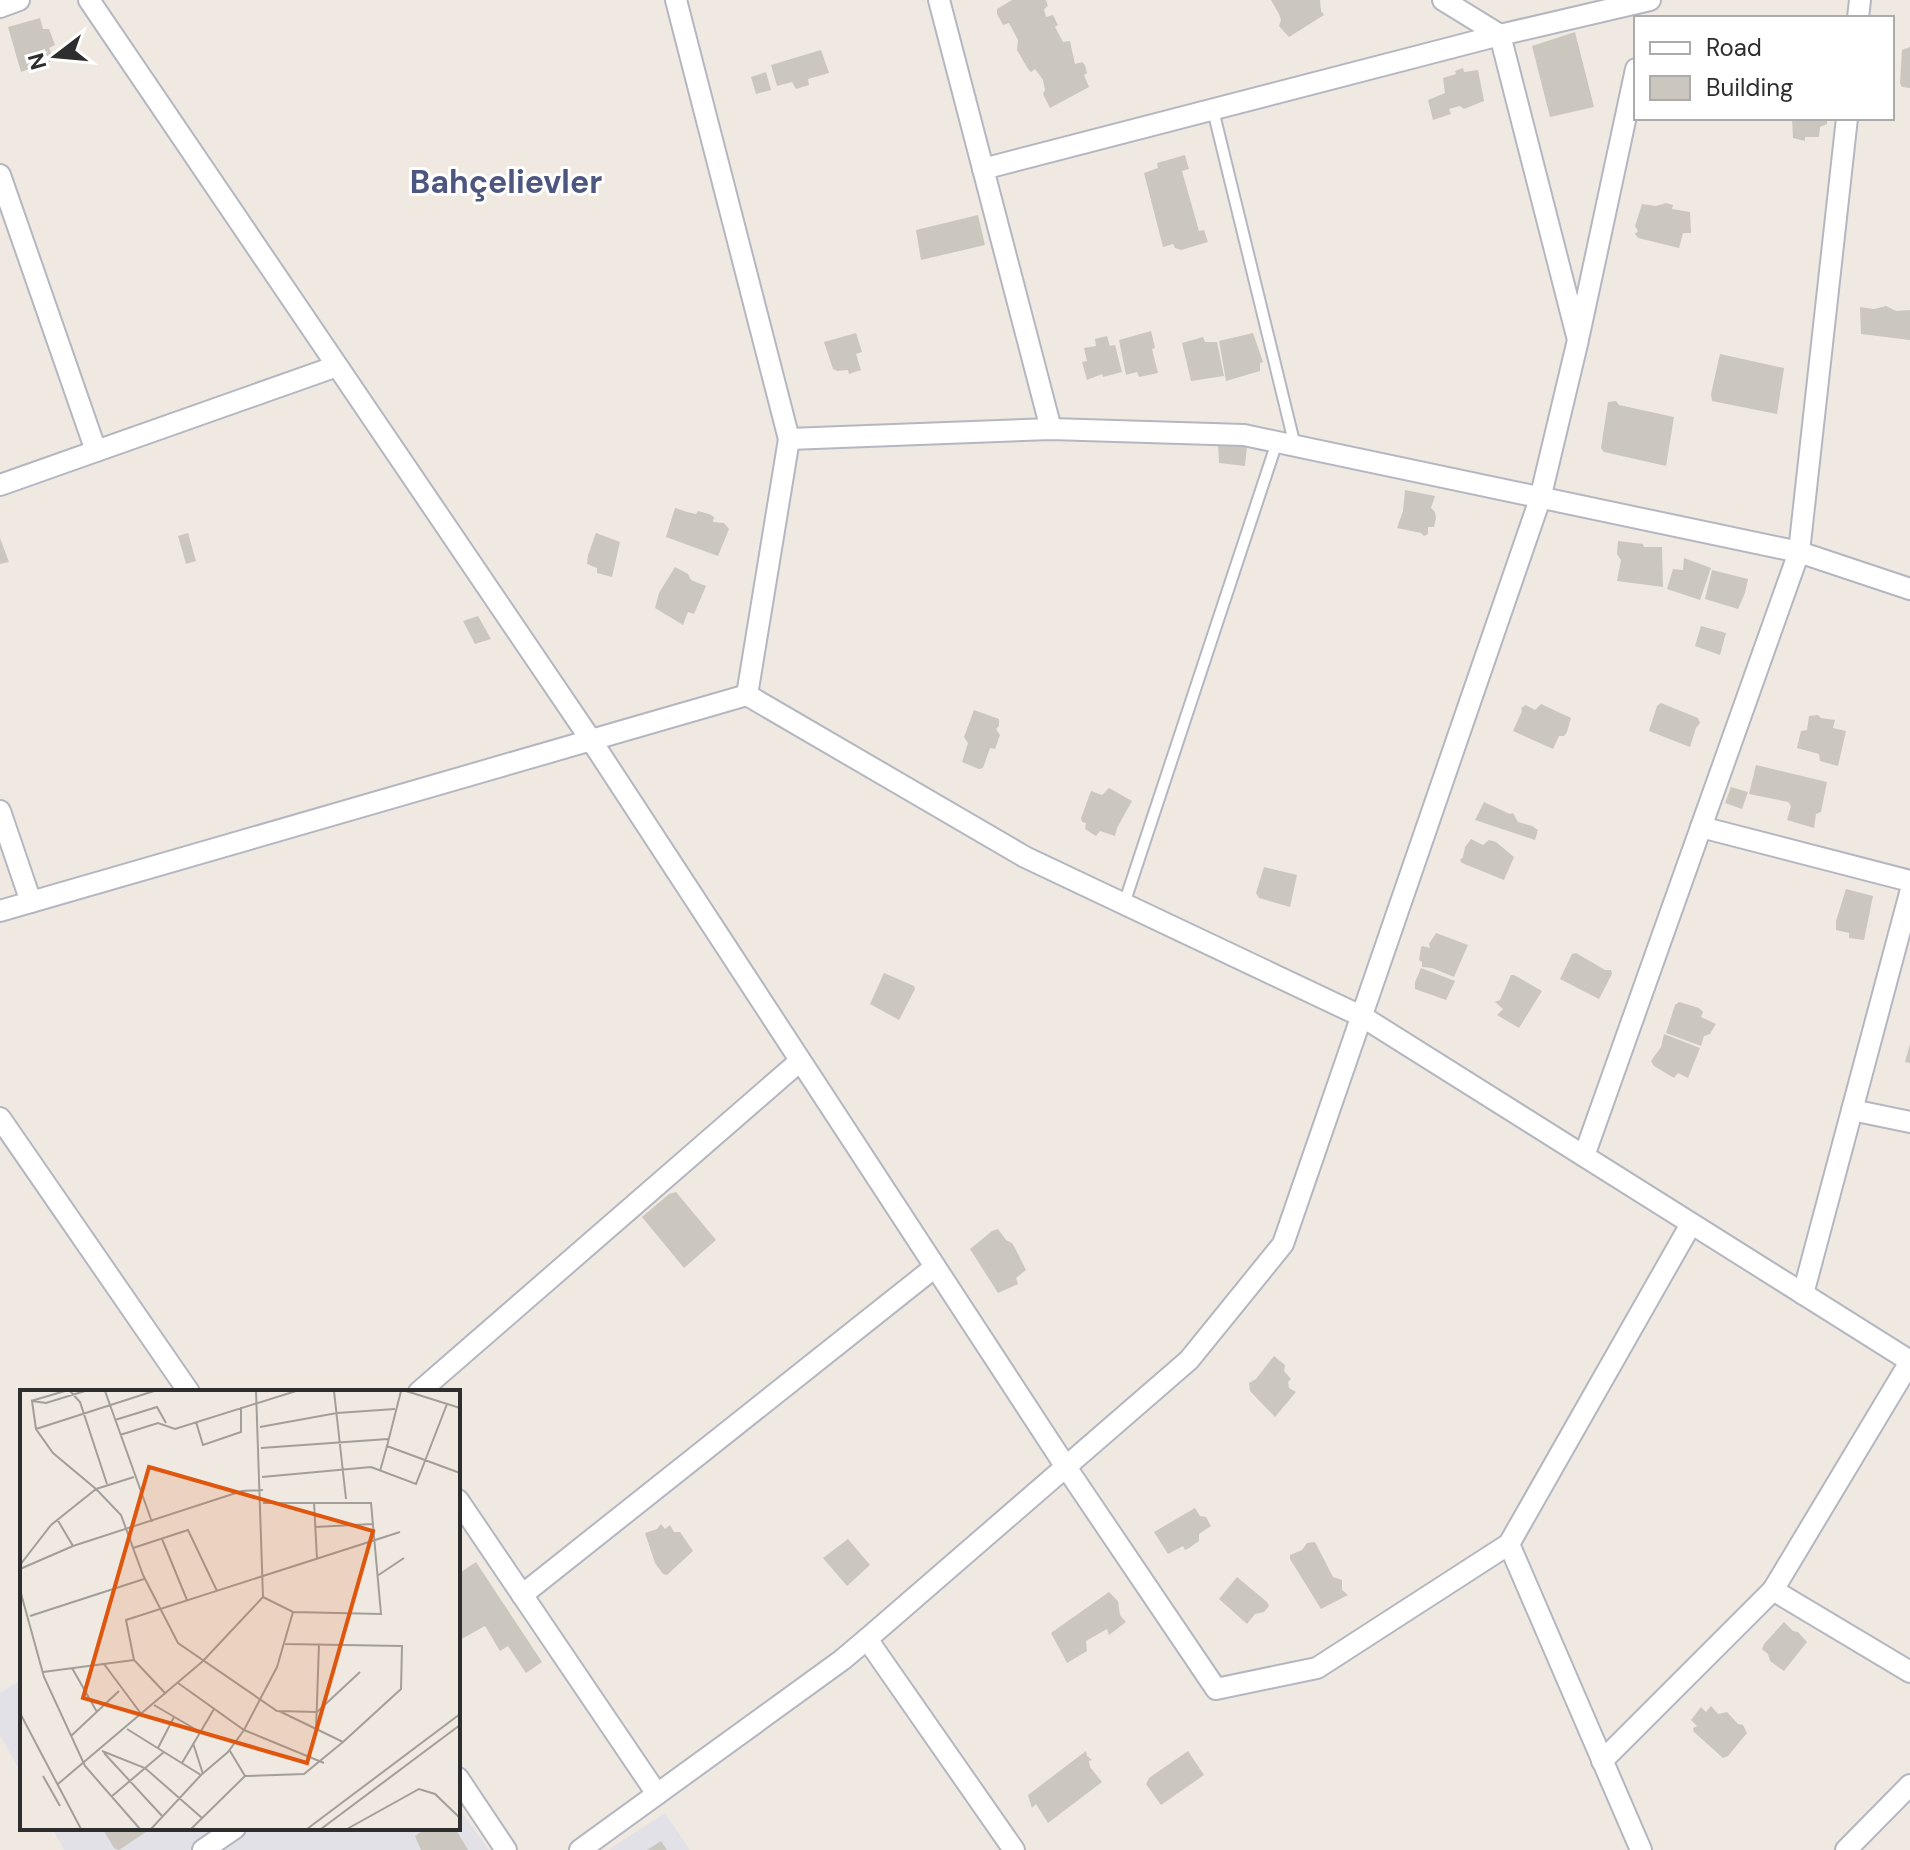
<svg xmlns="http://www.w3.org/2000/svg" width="1910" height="1850" font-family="'DM Sans',sans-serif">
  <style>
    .industrial { fill: #e3e1e8 }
    .building { fill: #cbc7bf }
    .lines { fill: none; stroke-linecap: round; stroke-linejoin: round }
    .lane-casing { stroke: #b4b7c1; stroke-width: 14 }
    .street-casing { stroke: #b4b7c1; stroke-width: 24 }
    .lane { stroke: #fff; stroke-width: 10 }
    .street { stroke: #fff; stroke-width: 20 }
    .labels { text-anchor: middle; stroke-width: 6; stroke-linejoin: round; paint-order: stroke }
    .district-label { font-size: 32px; font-weight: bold; fill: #4d5680; stroke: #fff }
    .inset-road { fill: none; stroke: #a29e99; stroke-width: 2 }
    .view { fill: #df570e; fill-opacity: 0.15; stroke: #df570e; stroke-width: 4 }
    .inset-edge { fill: none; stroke: #2e2e2e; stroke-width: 4 }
  </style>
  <rect width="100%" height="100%" fill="#efe9e1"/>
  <g class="industrial">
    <path d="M22 1679V1775L0 1735V1693Z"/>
    <path d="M458 1807 489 1850H64L52 1828H458Z"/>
    <path d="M665 1813 690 1850H608Z"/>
  </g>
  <g class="building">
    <path d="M1012 0H1046L1048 6 1044 9 1046 17 1053 15 1058 25 1055 27 1063 42 1070 41 1075 64 1082 62 1085 65 1087 73 1084 75 1089 87 1050 108 1043 94 1045 90 1043 80 1035 69 1031 72 1028 69 1017 50 1018 40 1009 23 1003 25 997 14V9Z"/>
    <path d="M1271 0H1320L1321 11 1324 15 1289 37 1279 26 1281 20 1279 14Z"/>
    <path d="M40 18 43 29H49L55 45 49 48 54 60 21 72 8 27Z"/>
    <path d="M1575 32 1594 107 1550 117 1532 46Z"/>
    <path d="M1910 47V88L1902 87 1900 83 1902 50Z"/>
    <path d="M821 50 829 73 808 79 809 85 796 89 792 82 777 86 771 65Z"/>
    <path d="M1463 68 1464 72 1478 70 1484 101 1464 109 1460 106 1449 109 1451 114 1433 120 1428 100 1445 93 1443 78 1456 74 1455 71Z"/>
    <path d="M766 72 771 90 756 94 751 77Z"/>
    <path d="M1792 118H1827V124L1820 127 1819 137H1805V141L1793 138Z"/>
    <path d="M1185 155 1189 169 1182 171 1199 231 1204 230 1208 242 1181 250 1175 248 1173 244 1163 247 1144 173 1158 168 1157 163Z"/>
    <path d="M1666 203 1673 205 1672 209 1690 212 1691 233H1683L1679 248 1638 238 1635 234 1638 231 1635 226 1642 204 1656 206Z"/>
    <path d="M978 215 985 245 921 260 916 230Z"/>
    <path d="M1886 306 1896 311 1910 310V340L1861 334 1860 307 1874 309Z"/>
    <path d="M1151 331 1155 348 1152 349 1158 373 1139 377 1137 372 1126 375 1119 340Z"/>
    <path d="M856 333 862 352 856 354 861 370 849 374 848 370 837 371 833 369 824 342Z"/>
    <path d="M1253 333 1263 362 1260 363V371L1226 381 1219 341Z"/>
    <path d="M1107 336 1110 346 1115 345 1122 372 1103 377 1102 374 1087 380 1082 362 1087 361 1084 348 1096 346 1095 339Z"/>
    <path d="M1203 337 1205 342H1217L1224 376 1191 381 1182 343Z"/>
    <path d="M1720 354 1784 368 1777 414 1712 401 1711 394Z"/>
    <path d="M1616 401 1619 405 1674 417 1666 466 1604 452 1601 448 1608 402Z"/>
    <path d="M1218 443 1247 446 1245 466 1219 463Z"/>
    <path d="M1405 490 1435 496 1431 508 1435 512 1436 518 1434 527H1428V534L1424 536 1421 533 1397 528 1403 511Z"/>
    <path d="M675 508 687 512 696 514 698 511 709 514 714 517 713 522 724 523 729 529 718 556 666 537Z"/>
    <path d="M188 533 196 561 186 564 178 536Z"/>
    <path d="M596 533 620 542 612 577 597 573V568L587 564 588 555Z"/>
    <path d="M0 538 9 562 0 564Z"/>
    <path d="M1618 541 1643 544 1644 547H1662L1663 587 1617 581 1621 560 1617 554Z"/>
    <path d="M1684 558 1711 568 1700 600 1667 589 1673 569 1683 570Z"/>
    <path d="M675 567 688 574 691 580 706 586 694 614 688 612 683 625 655 608 659 593Z"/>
    <path d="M1712 570 1748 579 1745 593 1738 609 1705 599Z"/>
    <path d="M478 616 491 639 475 644 463 621Z"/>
    <path d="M1701 626 1726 633 1720 655 1695 646Z"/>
    <path d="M1661 703 1698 718 1700 723 1696 728 1690 747 1649 731 1657 706Z"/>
    <path d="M1541 704 1571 718 1567 732 1564 736H1559L1553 749 1513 731 1522 711 1521 708 1526 705 1535 710Z"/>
    <path d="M974 710 999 719V726L996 729 1000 735 995 749 990 748 983 768 979 769 962 762 968 743 964 737Z"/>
    <path d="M1818 715 1821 718 1835 720 1833 728 1846 731 1838 766 1820 761 1819 754 1797 748 1801 731 1807 730 1809 716Z"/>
    <path d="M1756 765 1827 782 1821 812 1816 814 1814 828 1787 820 1791 806 1788 802 1749 794Z"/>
    <path d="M1731 787 1748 792 1742 809 1725 803Z"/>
    <path d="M1109 788 1132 801 1117 828 1115 836 1100 831 1096 836 1085 829 1086 823 1082 822 1081 818 1091 791 1102 795Z"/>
    <path d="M1484 802 1510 814 1513 813 1518 822 1532 826 1538 830 1535 840 1475 820Z"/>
    <path d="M1471 839 1483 845 1489 840 1496 842 1514 857 1504 880 1462 863 1460 860 1463 857 1465 847Z"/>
    <path d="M1264 867 1297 875 1290 907 1259 898 1256 893Z"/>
    <path d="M1846 889 1873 896 1864 940 1849 938V933L1836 930V921Z"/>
    <path d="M1436 933 1468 945 1454 977 1432 968 1422 967V962L1419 960 1421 948 1422 946 1430 948 1429 944Z"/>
    <path d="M1576 953 1605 970H1611L1612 974 1599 999 1560 979 1572 954Z"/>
    <path d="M1421 968 1455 981 1446 1000 1415 989V982Z"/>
    <path d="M884 973 914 986 915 989 899 1020 870 1004Z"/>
    <path d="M1511 975H1514L1542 991 1519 1028 1497 1015 1503 1009 1495 1002 1500 1000Z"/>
    <path d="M1679 1002 1699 1008 1703 1012 1701 1017 1716 1024 1710 1034 1704 1036 1701 1046 1666 1033 1675 1005Z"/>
    <path d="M1664 1034 1700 1048 1688 1078 1678 1073 1674 1078 1654 1066 1651 1061 1661 1047Z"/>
    <path d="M1910 1044V1063L1905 1062Z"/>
    <path d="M676 1192 716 1240 684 1268 642 1217 669 1194Z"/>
    <path d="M998 1229 1006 1240 1012 1243 1015 1248 1026 1270 1016 1278 1018 1284 998 1293 970 1249 992 1231Z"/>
    <path d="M1274 1356 1285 1365 1284 1371 1291 1379 1288 1382 1289 1388 1296 1392 1275 1417 1250 1391 1249 1383 1256 1379Z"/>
    <path d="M1195 1508 1200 1516 1206 1517 1211 1526 1199 1534V1541L1189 1548 1185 1550 1183 1546 1168 1554 1154 1532Z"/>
    <path d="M661 1524 665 1529 670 1525 674 1532H680L693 1551 667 1575 663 1574 655 1563 645 1533 657 1529Z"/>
    <path d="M848 1539 870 1565 847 1586 823 1558Z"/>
    <path d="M1315 1542 1333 1577 1342 1580V1590L1348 1595 1321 1609 1290 1559V1555L1302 1550 1307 1543Z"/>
    <path d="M476 1562 542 1662 526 1673 508 1646 500 1651 485 1626 458 1641V1574Z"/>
    <path d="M1237 1577 1267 1602 1269 1606 1264 1612 1255 1614 1247 1624 1219 1599Z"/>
    <path d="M1109 1592 1118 1601 1120 1615 1126 1622 1109 1635 1107 1629 1086 1641 1087 1651 1067 1663 1051 1633Z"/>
    <path d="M1784 1622 1793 1631 1798 1632 1807 1642 1784 1671 1770 1661 1768 1654 1762 1649 1764 1644Z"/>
    <path d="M1711 1706 1718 1714 1727 1712 1738 1724 1743 1725 1747 1733 1728 1756 1723 1758 1694 1732 1693 1728 1697 1726 1691 1720 1701 1707 1706 1712Z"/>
    <path d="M1086 1751 1087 1756 1092 1760 1089 1761 1090 1767 1102 1782 1048 1823 1036 1804 1032 1808 1028 1795Z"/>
    <path d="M1188 1751 1204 1775 1161 1805 1146 1784 1149 1778Z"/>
    <path d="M102 1828H152L119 1850 114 1848Z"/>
    <path d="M427 1828H455L468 1850H421L415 1836Z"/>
    <path d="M661 1841 667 1850H647Z"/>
  </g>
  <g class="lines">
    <g class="lane-casing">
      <g id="lane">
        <path d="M1213 110 1295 446"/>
        <path d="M1124 904 1277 442"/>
      </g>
    </g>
    <g class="street-casing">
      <g id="street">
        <path d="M89 0 591 740 1066 1467 1216 1689 1317 1668 1509 1544 1691 1224"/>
        <path d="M676 0 789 439 747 695"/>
        <path d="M939 0 1051 429"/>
        <path d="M0 7 19 0"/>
        <path d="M1858 18 1860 0"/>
        <path d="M983 169 1500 35 1650 0"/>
        <path d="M0 175 96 451"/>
        <path d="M1579 335 1636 69"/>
        <path d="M789 439 1051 429 1244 435 1799 552 1910 589"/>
        <path d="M0 485 337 366"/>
        <path d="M0 811 31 902"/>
        <path d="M1701 827 1910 881"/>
        <path d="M0 911 747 695 1025 857 1363 1017 1910 1361"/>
        <path d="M1852 1110 1910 1122"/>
        <path d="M0 1118 189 1392"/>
        <path d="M1584 1156 1799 552 1847 118"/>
        <path d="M1803 1294 1910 893"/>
        <path d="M419 1392 800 1061"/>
        <path d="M458 1500 657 1794"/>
        <path d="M1509 1544 1641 1850"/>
        <path d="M1773 1590 1910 1672"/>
        <path d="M522 1595 935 1267"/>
        <path d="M867 1639 1014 1850"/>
        <path d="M1602 1761 1773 1590 1910 1362"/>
        <path d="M458 1778 506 1850"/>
        <path d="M203 1850 235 1828"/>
        <path d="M580 1850 842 1660 867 1639 1189 1360 1283 1244 1540 499 1578 340 1500 35 1443 0"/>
        <path d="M1846 1850 1910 1785"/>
      </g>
    </g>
    <use href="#lane" class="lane"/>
    <use href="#street" class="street"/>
  </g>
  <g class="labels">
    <g class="district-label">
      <text x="506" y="193">Bahçelievler</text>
    </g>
  </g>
  <g transform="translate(20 1390)">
    <rect width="440" height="440" fill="#efe9e1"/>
    <path class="inset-road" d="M50 1 60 12 87 94M85 1 132 132M314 1 326 109M381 1 367 56 440 83M386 1 440 18M11 11 45 1M95 30 137 17 146 33M176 32 183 55 221 42V17M240 37 317 23 375 19M16 39 134 1M100 45 138 33 155 39 276 1M241 58 368 49M360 81 367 56M114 87 76 99 101 125 123 185 158 253 257 321 297 322 340 282M242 87 351 77 396 94 427 14M294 112 297 169M243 113H351L361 224 273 222 243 207M37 129 53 156M295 137 352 134M142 149 167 210M113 158 168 140 197 201M0 175 31 135 76 99 33 63 16 39 12 11 26 13 65 1M0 179 53 156 222 101 243 100M357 186 384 168M0 200 24 287 65 376 120 439M10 226 124 189M84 274 122 325M52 278 77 322M23 282 114 270M158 293 224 340 304 373M146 304 114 270 106 230 380 142M134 315 180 342M259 321 323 352 381 299 382 256 265 254M0 323 61 439M107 339 181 385 208 362 224 340 257 277 273 222M296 340 299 254M51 346 99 301M173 353 183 384M138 358 154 327M82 361 125 378 182 428M210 361 225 386M84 363 143 427M162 373 194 319M23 386 40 416M38 394 183 271 243 207 236 1M91 407 144 362M131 439 181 385M171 439 225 386 284 384 323 352M287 439 440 324M301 439 440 335M327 439 399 399 415 404 440 428"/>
    <path class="view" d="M129 77 353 141 287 373 63 308Z"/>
    <rect width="440" height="440" class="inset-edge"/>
  </g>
  <rect x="1634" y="16" width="260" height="104" fill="#ffffff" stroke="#ababab" stroke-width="2"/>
  <rect x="1650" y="42" width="40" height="12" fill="#ffffff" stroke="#ababab" stroke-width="2"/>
  <text x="1706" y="56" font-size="24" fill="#2e2e2e">Road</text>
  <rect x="1650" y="76" width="40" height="24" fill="#cbc7bf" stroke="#ababab" stroke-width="2"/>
  <text x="1706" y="96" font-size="24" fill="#2e2e2e">Building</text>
  <g transform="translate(56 56) rotate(254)" stroke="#ffffff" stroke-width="6" paint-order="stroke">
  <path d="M0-6L14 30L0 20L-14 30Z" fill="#2e2e2e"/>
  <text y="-12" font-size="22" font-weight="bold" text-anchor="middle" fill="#2e2e2e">N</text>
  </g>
</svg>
